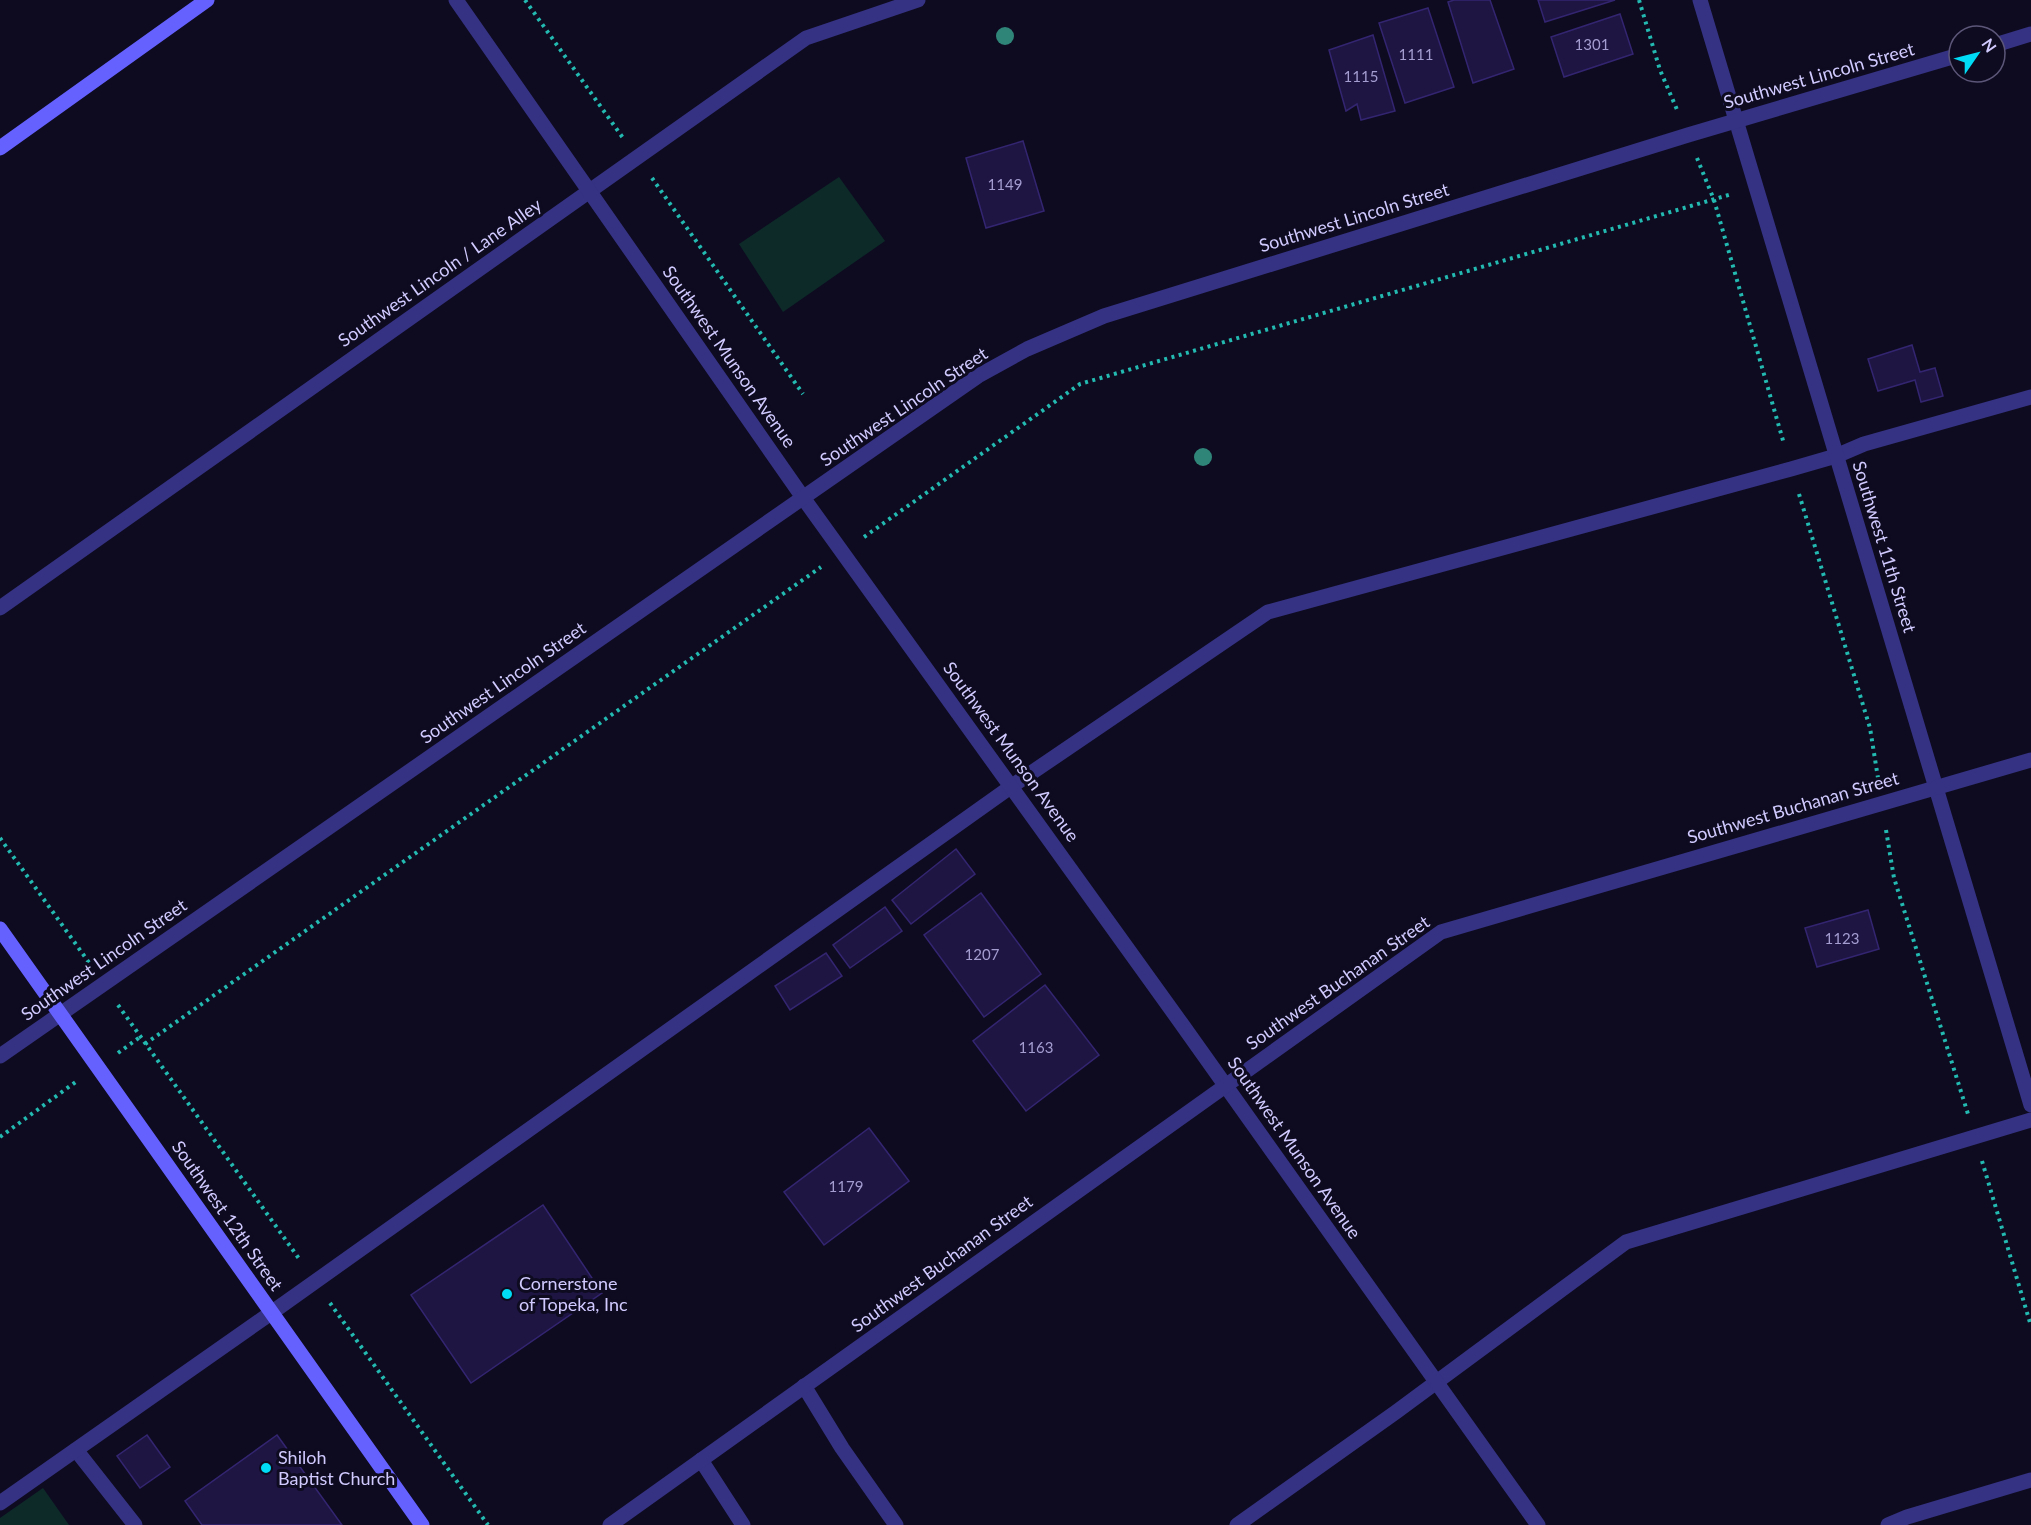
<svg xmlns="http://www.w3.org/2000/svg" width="2031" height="1525" font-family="Lato,sans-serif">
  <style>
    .green { fill: #0d2a29 }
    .building { fill: #1e1543; stroke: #342571; stroke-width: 1.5 }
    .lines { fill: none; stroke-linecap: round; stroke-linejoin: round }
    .path { stroke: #23bab1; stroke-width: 4; stroke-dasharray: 3 4.5; stroke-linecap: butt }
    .service { stroke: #353283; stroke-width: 15 }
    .minor { stroke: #353283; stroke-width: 15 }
    .secondary { stroke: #6561ff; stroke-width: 15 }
    .tree { fill: #308579 }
    .poi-dot { fill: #00dcf5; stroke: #0e0b20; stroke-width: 2 }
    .labels { text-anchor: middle; stroke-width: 6; stroke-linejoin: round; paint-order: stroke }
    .number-label { font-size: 15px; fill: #a49dd0 }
    .street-label { font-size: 18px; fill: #d0caff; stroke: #0e0b20 }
    .poi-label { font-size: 18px; fill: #d0caff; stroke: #0e0b20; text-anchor: start }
  </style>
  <rect width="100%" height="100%" fill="#0e0b20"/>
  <g class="green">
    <path d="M839 177 885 241 783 312 739 244Z"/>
    <path d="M43 1488 69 1525H0V1518Z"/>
  </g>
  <g class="building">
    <path d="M1454 0H1490L1514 69 1473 83 1448 2Z"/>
    <path d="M1538 0H1615L1545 22Z"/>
    <path d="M1428 8 1454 87 1405 103 1379 23Z"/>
    <path d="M1620 14 1633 54 1564 77 1551 37Z"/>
    <path d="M1373 35 1395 111 1361 120 1357 104 1346 111 1329 50Z"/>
    <path d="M1023 141 1044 211 986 228 966 158Z"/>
    <path d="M1912 345 1920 372 1935 368 1943 396 1921 402 1915 380 1878 391 1868 359Z"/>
    <path d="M956 849 975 874 911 924 892 900Z"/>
    <path d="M981 893 1041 974 984 1017 924 935Z"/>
    <path d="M885 907 902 931 850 968 833 945Z"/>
    <path d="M1868 910 1879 949 1817 967 1805 928Z"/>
    <path d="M826 953 842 976 790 1010 775 986Z"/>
    <path d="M1045 985 1099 1055 1026 1111 973 1041Z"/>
    <path d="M869 1128 909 1181 824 1245 784 1192Z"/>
    <path d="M543 1205 602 1293 471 1383 411 1295Z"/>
    <path d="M147 1435 170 1467 140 1488 117 1456Z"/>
    <path d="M277 1435 342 1525H202L185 1501Z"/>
  </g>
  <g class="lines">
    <g class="path">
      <path d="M525 0 623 138"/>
      <path d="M1639 0 1660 70 1678 112"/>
      <path d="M1697 158 1714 200 1784 444"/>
      <path d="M652 178 803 394"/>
      <path d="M1799 494 1870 728 1878 778"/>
      <path d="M864 537 1080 384 1732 194"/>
      <path d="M1886 830 1894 878 1968 1114"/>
      <path d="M0 838 90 964"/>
      <path d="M118 1005 300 1260"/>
      <path d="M145 1044 821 567"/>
      <path d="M118 1053 140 1037"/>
      <path d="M0 1137 77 1081"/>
      <path d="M1982 1161 2031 1326"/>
      <path d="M330 1303 488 1525"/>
    </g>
    <g class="service">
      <path d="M0 608 806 38 918 0"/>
      <path d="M804 1386 842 1448 896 1525"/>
      <path d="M76 1450 135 1525"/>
      <path d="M701 1460 743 1525"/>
      <path d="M0 1503 271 1313 1012 786 1268 612 1791 469 1836 456 1864 444 2031 397"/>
      <path d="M1237 1525 1396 1412 1626 1242 2031 1120"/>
    </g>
    <g class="minor">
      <path d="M456 0 804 499 1181 1023 1538 1525"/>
      <path d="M1700 0 2031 1105"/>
      <path d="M1995 45 2031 34"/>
      <path d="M0 1056 978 376 1027 349 1104 316 1688 135 1959 55"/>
      <path d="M610 1525 1441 932 2031 760"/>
      <path d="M1888 1525 1907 1517 2031 1480"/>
    </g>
    <g class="secondary">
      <path d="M0 148 207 0"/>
      <path d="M0 929 422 1525"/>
    </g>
  </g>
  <g class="tree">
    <circle cx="1005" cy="36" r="9"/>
    <circle cx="1203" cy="457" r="9"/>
  </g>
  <g class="poi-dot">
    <circle cx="507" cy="1294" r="6"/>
    <circle cx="266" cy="1468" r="6"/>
  </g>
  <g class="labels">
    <g class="number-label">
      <text x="1592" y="50">1301</text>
      <text x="1416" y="60">1111</text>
      <text x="1361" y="82">1115</text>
      <text x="1005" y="190">1149</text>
      <text x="1842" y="944">1123</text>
      <text x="982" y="960">1207</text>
      <text x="1036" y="1053">1163</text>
      <text x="846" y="1192">1179</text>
    </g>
    <g class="street-label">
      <text transform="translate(1819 76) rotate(-16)" y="6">Southwest Lincoln Street</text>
      <text transform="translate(1354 218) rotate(-17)" y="6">Southwest Lincoln Street</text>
      <text transform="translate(440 273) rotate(-35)" y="6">Southwest Lincoln / Lane Alley</text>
      <text transform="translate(729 357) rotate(55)" y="6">Southwest Munson Avenue</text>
      <text transform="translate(904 407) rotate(-34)" y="6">Southwest Lincoln Street</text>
      <text transform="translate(1884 547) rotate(73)" y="6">Southwest 11th Street</text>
      <text transform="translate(503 683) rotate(-35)" y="6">Southwest Lincoln Street</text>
      <text transform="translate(1011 752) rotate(54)" y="6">Southwest Munson Avenue</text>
      <text transform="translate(1793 808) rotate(-16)" y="6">Southwest Buchanan Street</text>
      <text transform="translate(104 960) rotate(-35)" y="6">Southwest Lincoln Street</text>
      <text transform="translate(1338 983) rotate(-35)" y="6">Southwest Buchanan Street</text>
      <text transform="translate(1294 1148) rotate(55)" y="6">Southwest Munson Avenue</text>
      <text transform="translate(227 1216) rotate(55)" y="6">Southwest 12th Street</text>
      <text transform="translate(942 1264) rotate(-36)" y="6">Southwest Buchanan Street</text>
    </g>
    <g class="poi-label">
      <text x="519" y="1290">Cornerstone<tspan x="519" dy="21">of Topeka, Inc</tspan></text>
      <text x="278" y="1464">Shiloh<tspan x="278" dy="21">Baptist Church</tspan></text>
    </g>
  </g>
  <g transform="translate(1977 54) rotate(55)"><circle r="28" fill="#0e0b20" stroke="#5c5779" stroke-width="1.5"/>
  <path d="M0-4.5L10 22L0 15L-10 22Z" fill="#00dcf5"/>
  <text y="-9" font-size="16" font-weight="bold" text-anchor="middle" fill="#d0caff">N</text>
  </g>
</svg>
